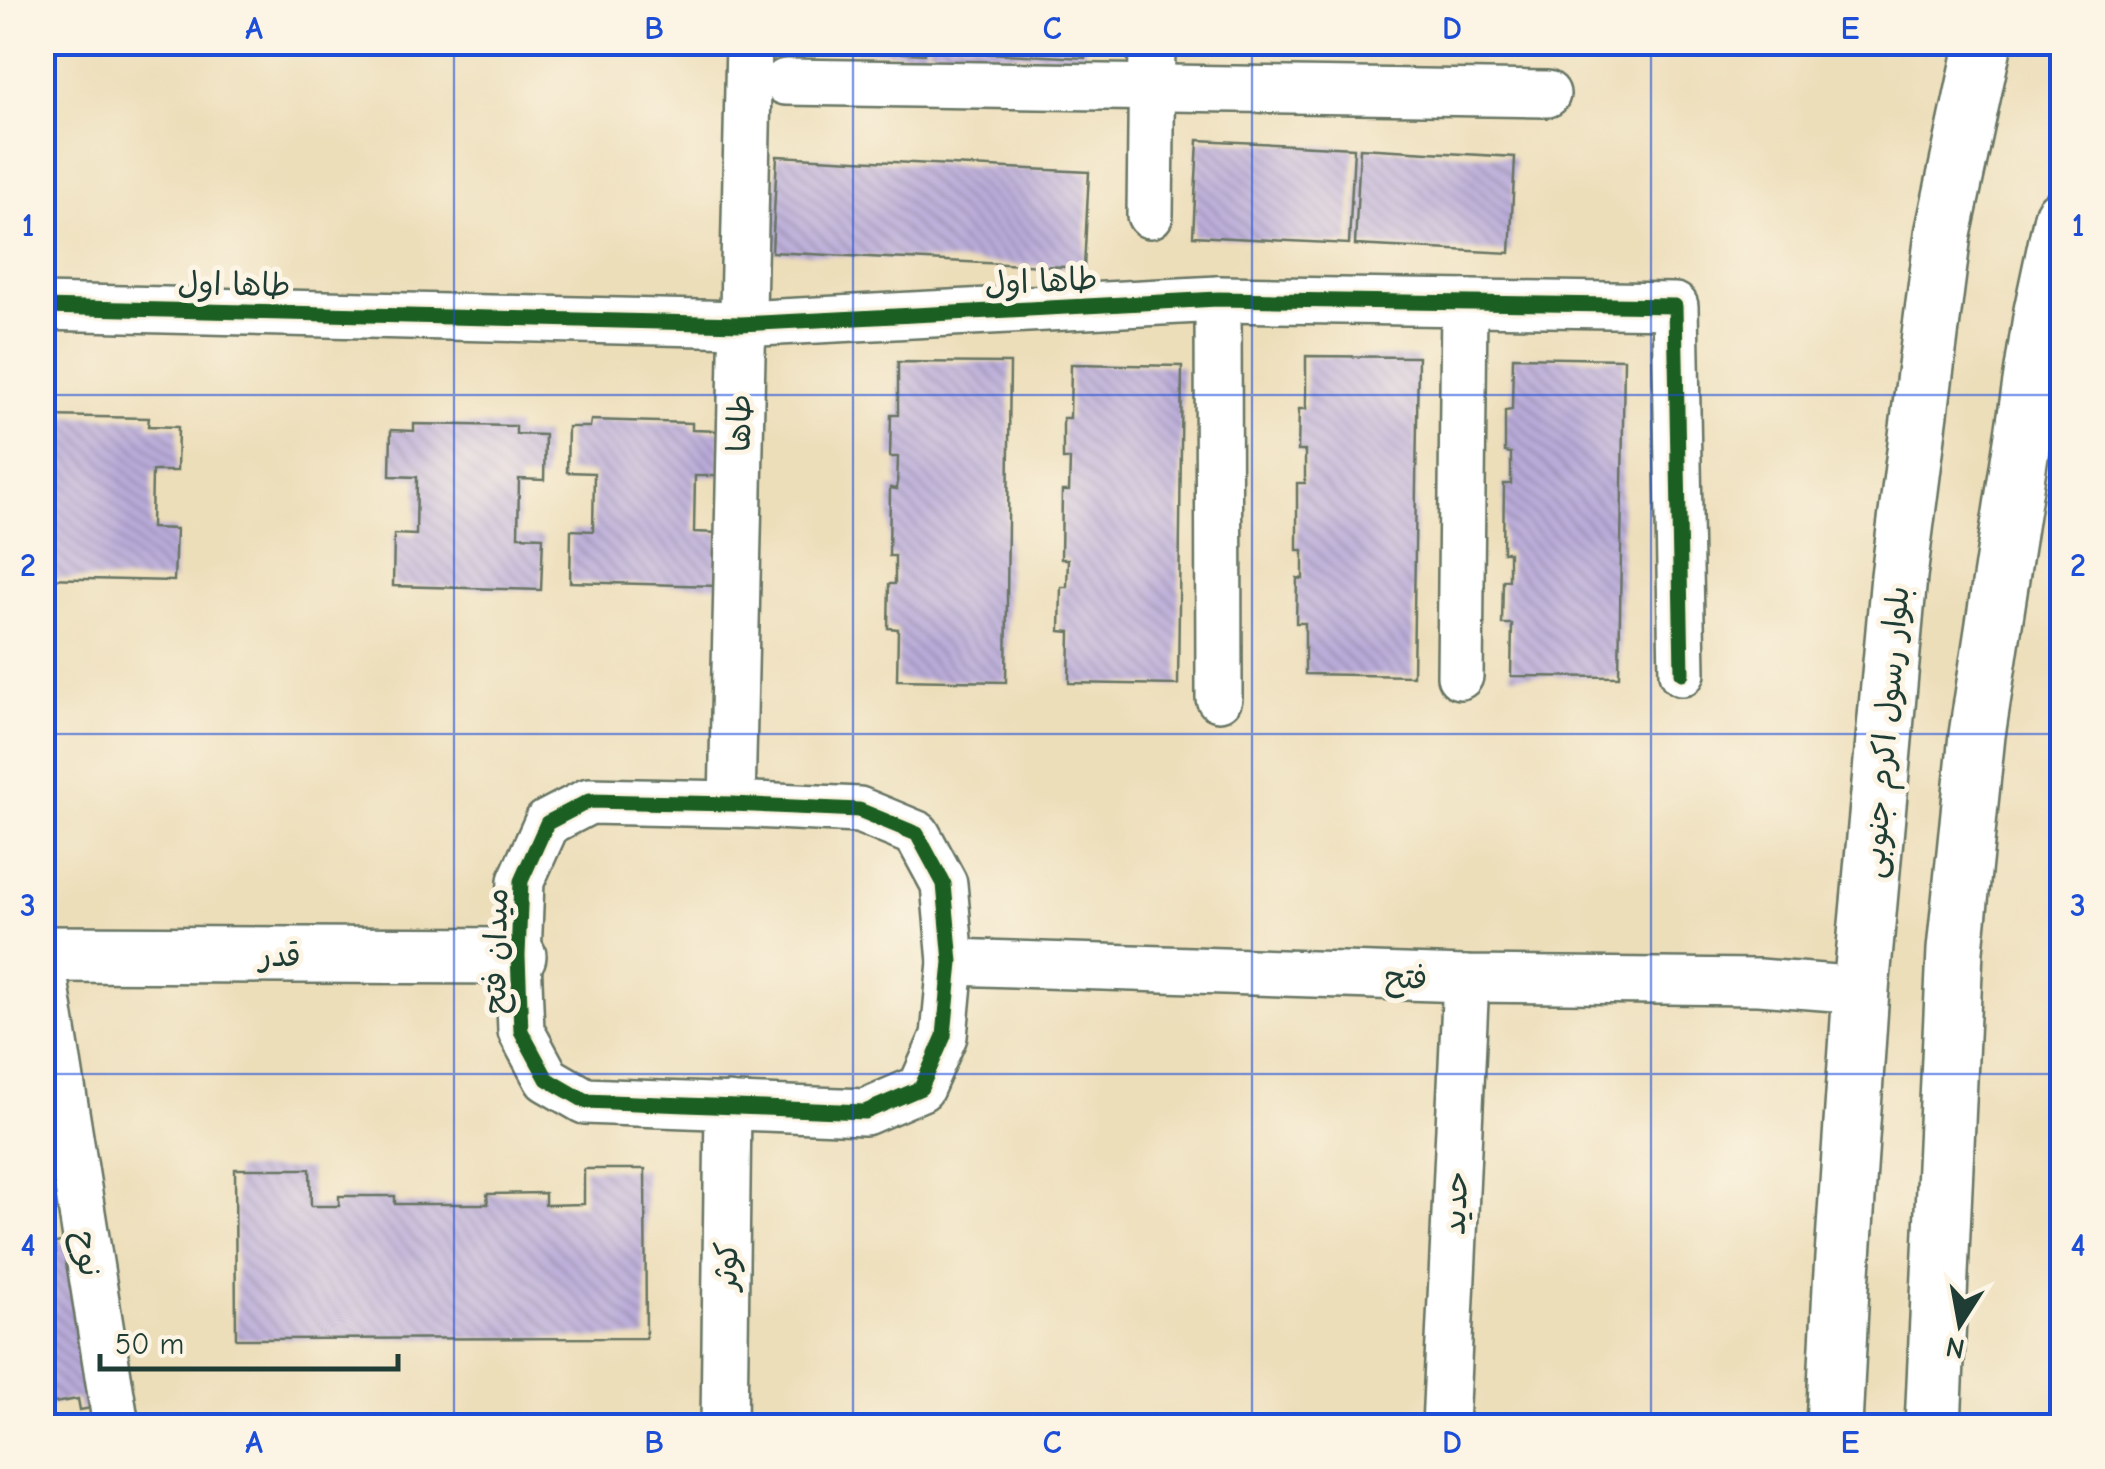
<svg xmlns="http://www.w3.org/2000/svg" width="2105" height="1469" font-family="'Comic Neue','Playpen Sans Arabic',sans-serif">
  <style>
    .building { fill: url(#building-back-hatch) }
    .lines { fill: none; stroke-linecap: round; stroke-linejoin: round }
    .street-casing { stroke: #677563; stroke-width: 50 }
    .secondary-casing { stroke: #677563; stroke-width: 60 }
    .street { stroke: #fff; stroke-width: 45 }
    .secondary { stroke: #fff; stroke-width: 55 }
    .cycleway-casing { stroke: #fcf5e5; stroke-width: 21 }
    .cycleway { stroke: #1b5e20; stroke-width: 15 }
    .grid { fill: none; stroke: #1d4ed8; stroke-width: 2.5; stroke-opacity: 0.55 }
    .labels { text-anchor: middle; stroke-width: 10; stroke-linejoin: round; paint-order: stroke }
    .street-label { font-size: 32px; fill: #1f3d34; stroke: #fcf5e5 }
    .neatline { fill: none; stroke: #1d4ed8; stroke-width: 4 }
    .grid-label { font-size: 32px; text-anchor: middle; font-weight: bold; fill: #1d4ed8 }
  </style>
  <defs>
    <pattern id="building-back-hatch" width="6" height="6" patternUnits="userSpaceOnUse" patternTransform="scale(2.5)"><rect width="6" height="6" fill="#b9abd9"/><path d="M-1 5l2 2M0 0l6 6M5-1l2 2" fill="none" stroke="#968cb1"/></pattern>
  </defs>
  <rect width="100%" height="100%" fill="#fcf5e5"/>
  <filter id="ink" filterUnits="userSpaceOnUse"><feTurbulence type="fractalNoise" baseFrequency=".01" numOctaves="2"/><feDisplacementMap in="SourceGraphic" scale="20" xChannelSelector="R" yChannelSelector="G"/><feConvolveMatrix kernelMatrix="1 2 1 2 8 2 1 2 1" color-interpolation-filters="sRGB"/></filter>
  <filter id="wash" filterUnits="userSpaceOnUse"><feTurbulence type="fractalNoise" baseFrequency=".0048" numOctaves="4" result="noise"/><feDisplacementMap in="SourceGraphic" scale="40" xChannelSelector="R" yChannelSelector="G"/><feGaussianBlur stdDeviation="2.25" result="paint"/><feColorMatrix in="noise" values="0 0 0 0 0 0 0 0 0 0 0 0 0 0 0 0 0 1.4 0 .05"/><feComposite in="paint" operator="in"/></filter>
  <g filter="url(#wash)">
    <rect width="100%" height="100%" fill="#eddeba"/>
    <g id="blocks">
      <g class="building">
        <path d="M774 42H926L925 54 773 46Z"/>
        <path d="M929 42H1085V58L929 50Z"/>
        <path d="M1198 140 1354 148 1349 244 1193 236Z"/>
        <path d="M1360 148 1515 157 1510 253 1355 245Z"/>
        <path d="M777 156 1089 172 1084 268 772 252Z"/>
        <path d="M1306 356 1418 357 1413 676 1305 674V623H1296L1297 578 1303 579V550H1297V483H1305V451H1298L1299 409H1306Z"/>
        <path d="M1513 357 1624 359 1619 677 1511 676 1512 624H1502L1503 580H1509V552H1503L1504 484H1511V453L1505 452V411L1512 410Z"/>
        <path d="M898 362 1010 363 1006 682 897 680 898 629 888 628 889 584H895V556H889L890 488 897 489 898 457H890L891 415H898Z"/>
        <path d="M1071 364 1182 366 1178 685 1069 683 1070 632 1060 631 1061 587H1067L1068 559H1061L1062 491H1069L1070 459H1063V418H1070Z"/>
        <path d="M47 416 149 418 148 426 178 427 177 471H152L151 528 176 529 174 581 42 578V527H49L50 468H42V422L47 423Z"/>
        <path d="M591 420 692 423V430L721 431 720 476H695L694 532 719 533 718 586 570 582 571 530 593 531 594 473 567 472 568 427H590Z"/>
        <path d="M414 424 516 426V434L545 435 544 480 519 479 518 536 543 537 541 590 393 586 394 534 416 535 417 477 390 476 391 430 414 431Z"/>
        <path d="M235 1169H310L311 1206H339V1196H395V1204H488L487 1194 545 1193V1205L584 1204V1169H645L646 1338 236 1339Z"/>
        <path d="M91 1237 118 1403 80 1410 78 1399 42 1405V1255L56 1253 55 1243Z"/>
      </g>
    </g>
  </g>
  <g filter="url(#ink)">
    <use href="#blocks" fill-opacity="0" stroke="#677563" stroke-width="2.5"/>
    <g class="lines">
      <g class="street-casing">
        <g id="street">
          <path d="M786 82 1547 94"/>
          <path d="M1150 215 1152 42"/>
          <path d="M1218 299 1219 698"/>
          <path d="M42 307 741 324 1218 299 1675 306 1682 673"/>
          <path d="M1460 676 1464 303"/>
          <path d="M589 801 732 804 859 810 917 834 944 884 951 962 944 1036 921 1088 865 1112 585 1101 547 1079 521 1031 518 956 521 881 547 823Z"/>
          <path d="M732 804 749 42"/>
          <path d="M42 961 116 1426"/>
          <path d="M951 962 1466 979 1759 982 1861 990"/>
          <path d="M724 1426 728 1106"/>
          <path d="M1445 1426 1466 979"/>
        </g>
      </g>
      <g class="secondary-casing">
        <g id="secondary">
          <path d="M42 954 518 956"/>
          <path d="M1834 1426 1841 1287 1861 990 1899 576 1943 234 1984 42"/>
          <path d="M1933 1426 1955 950 1977 735 2042 311 2062 217"/>
        </g>
      </g>
      <use href="#street" class="street"/>
      <use href="#secondary" class="secondary"/>
      <g class="cycleway-casing">
        <g id="cycleway">
          <path d="M42 307 741 324 1218 299 1675 306 1682 673"/>
          <path d="M589 801 732 804 859 810 917 834 944 884 951 962 944 1036 921 1088 865 1112 585 1101 547 1079 521 1031 518 956 521 881 547 823Z"/>
        </g>
      </g>
      <use href="#cycleway" class="cycleway"/>
    </g>
  </g>
  <path class="grid" d="M454 42V1426M853 42V1426M1252 42V1426M1651 42V1426M42 395H2062M42 734H2062M42 1074H2062"/>
  <g class="labels">
    <g class="street-label">
      <text transform="translate(1041 281) rotate(-3)" y="11">طاها اول</text>
      <text transform="translate(234 284) rotate(1)" y="11">طاها اول</text>
      <text transform="translate(739 423) rotate(-89)" y="11">طاها</text>
      <text transform="translate(1885 732) rotate(-85)" y="11">بلوار رسول اکرم جنوبی</text>
      <text transform="translate(495 951) rotate(-89)" y="11">میدان فتح</text>
      <text x="280" y="966">قدر</text>
      <text transform="translate(1406 977) rotate(2)" y="11">فتح</text>
      <text transform="translate(1455 1203) rotate(-87)" y="11">حدید</text>
      <text transform="translate(88 1253) rotate(81)" y="11">نوح</text>
      <text transform="translate(726 1266) rotate(-89)" y="11">کوثر</text>
    </g>
  </g>
  <rect width="2105" height="1469" fill="none" stroke="#fcf5e5" stroke-width="110"/>
  <g transform="translate(1960 1324) rotate(191)" stroke="#fcf5e5" stroke-width="8" paint-order="stroke">
  <path d="M0-8L18 38L0 25L-18 38Z" fill="#1f3d34"/>
  <text y="-15" font-size="28" font-weight="bold" text-anchor="middle" fill="#1f3d34">N</text>
  </g>
  <path d="M100 1354v15h298v-15" fill="none" stroke="#1f3d34" stroke-width="5"/>
  <text x="115" y="1354" font-size="30" fill="#1f3d34" stroke="#fcf5e5" stroke-width="8" paint-order="stroke">50 m</text>
  <rect x="55" y="55" width="1995" height="1359" class="neatline"/>
  <g class="grid-label">
    <text x="254" y="39">A</text>
    <text x="654" y="39">B</text>
    <text x="1052" y="39">C</text>
    <text x="1452" y="39">D</text>
    <text x="1850" y="39">E</text>
    <text x="28" y="236">1</text>
    <text x="2078" y="236">1</text>
    <text x="28" y="576">2</text>
    <text x="2078" y="576">2</text>
    <text x="28" y="916">3</text>
    <text x="2078" y="916">3</text>
    <text x="28" y="1256">4</text>
    <text x="2078" y="1256">4</text>
    <text x="254" y="1453">A</text>
    <text x="654" y="1453">B</text>
    <text x="1052" y="1453">C</text>
    <text x="1452" y="1453">D</text>
    <text x="1850" y="1453">E</text>
  </g>
</svg>
